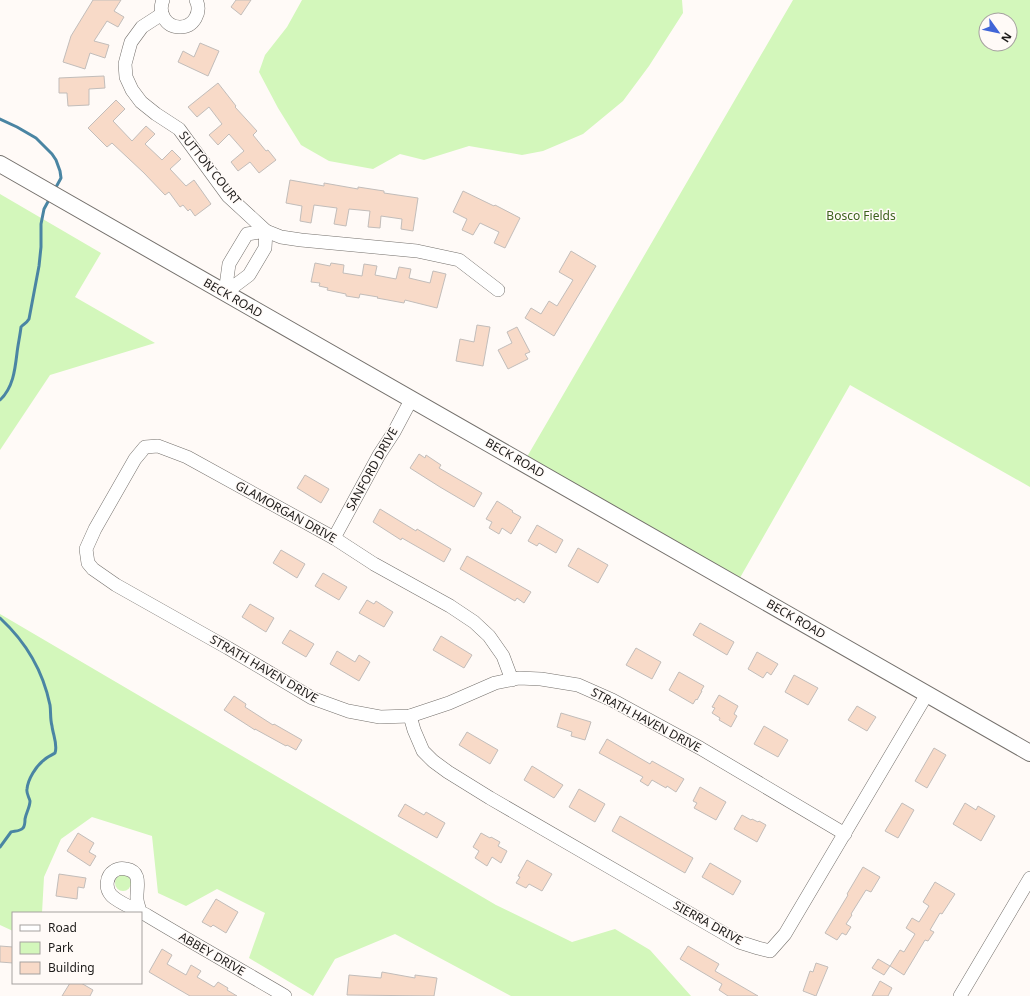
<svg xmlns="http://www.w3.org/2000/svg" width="1030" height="996" font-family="'Noto Sans',sans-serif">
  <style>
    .green { fill: #d3f7bb; fill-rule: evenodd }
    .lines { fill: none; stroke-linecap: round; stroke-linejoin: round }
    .stream { stroke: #4a85a3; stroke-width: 3 }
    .building { fill: #f8dac8; stroke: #c2bdba }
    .minor-casing { stroke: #74706c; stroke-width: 14 }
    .major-casing { stroke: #74706c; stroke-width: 18 }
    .minor { stroke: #fff; stroke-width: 13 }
    .major { stroke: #fff; stroke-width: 16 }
    .labels { text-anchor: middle; stroke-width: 3; stroke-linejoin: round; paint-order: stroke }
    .street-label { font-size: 12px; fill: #1d1b1a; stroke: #fffaf7 }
    .park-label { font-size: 12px; fill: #3c611b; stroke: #fffaf7 }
  </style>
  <rect width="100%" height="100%" fill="#fffaf7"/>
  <g class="green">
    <path d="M302 0H682L683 13 649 66 623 101 583 134 543 151 522 155 469 146 424 160 400 154 373 169 329 161 301 145 278 108 259 72 265 55 287 27Z"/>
    <path d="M793 0H1030V487L850 385 737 583 524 462ZM986 20H1010V44H986Z"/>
    <path d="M0 194 101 253 75 297 155 343 50 375 0 450Z"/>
    <path d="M0 614 496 905 572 942 615 929 650 950 691 996H511L395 934 335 959 313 996 249 958 265 913 217 889 186 906 158 893 152 836 92 817 61 839 44 877 42 913H13V931L0 925Z"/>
    <circle cx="123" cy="883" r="8"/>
  </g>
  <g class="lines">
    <g class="stream">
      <path d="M0 119 17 127 36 138 52 154 56 160 60 171 61 178 55 189"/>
      <path d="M0 400C13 388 15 370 17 353 18 344 20 336 21 327 23 324 26 324 29 319L39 266 41 247V224L44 209 50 198"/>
      <path d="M0 618C25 641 43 671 50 705 51 712 50 719 52 726 53 735 58 745 55 753 52 755 47 757 44 760 36 766 28 779 27 789 26 793 29 797 30 801 30 807 26 813 25 819 25 822 25 826 23 828 21 831 15 831 11 832L0 847"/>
    </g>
  </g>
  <g class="building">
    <path d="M93 0H121L114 11 124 17 118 27 107 21 94 41 109 45 105 58 90 53 85 69 63 62 71 36Z"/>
    <path d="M236 0H251L241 15 231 7Z"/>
    <path d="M200 43 219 51 208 76 178 62 183 51 194 57Z"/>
    <path d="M104 76 105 88 89 89V105L68 106 67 93H59V78Z"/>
    <path d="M218 83 236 106 235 107 257 131 253 135 266 151 268 150 276 160 259 173 250 162 238 171 231 162 244 151 229 134 218 145 209 135 222 124 209 107 197 117 188 107Z"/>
    <path d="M116 100 125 109 113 121 132 141 146 126 155 134 145 144 162 160 172 150 181 159 170 169 186 186 194 180 211 204 195 216 190 209 188 211 183 205 180 207 169 192 165 195 144 173 112 143 107 147 88 128Z"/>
    <path d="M290 180 324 186V183L358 189V187L384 191V193L418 198 413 231 401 229 402 219 381 216 380 228 368 227 370 211 349 209 346 226 334 224 337 208 314 205 311 223 300 221 302 206 286 203Z"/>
    <path d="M463 191 494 206 495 205 520 218 505 248 494 243 499 232 480 223 473 235 462 230 467 219 453 212Z"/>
    <path d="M571 251 596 266 554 336 525 318 531 308 541 314 549 301 557 306 573 280 559 272Z"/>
    <path d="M315 263 330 266 331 263 344 265 343 273 362 276 364 264 377 266 375 275 396 279 399 267 411 269 409 278 430 283 433 271 446 274 437 308 405 300 404 303 377 298 378 297 360 294 359 298 346 296V294L327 290 328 288 319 286 320 283 311 282Z"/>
    <path d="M477 325 490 327 483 366 456 361 460 339 474 342Z"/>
    <path d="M517 327 530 352 525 354 528 359 508 369 498 350 512 343 507 332Z"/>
    <path d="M419 454 425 458 426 455 441 465 439 468 482 493 474 507 440 487 410 468Z"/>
    <path d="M305 475 329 489 321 503 297 488Z"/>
    <path d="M497 501 513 511 512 512 521 517 511 534 502 528 499 534 489 528 492 522 486 519Z"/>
    <path d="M380 509 416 531 417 529 451 549 444 562 402 538 401 540 373 522Z"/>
    <path d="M537 525 563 540 556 553 539 543 537 546 528 541Z"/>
    <path d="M578 548 608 565 598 583 568 566Z"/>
    <path d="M281 550 305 564 297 578 273 563Z"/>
    <path d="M467 556 531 592 524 603 517 598 515 601 460 569Z"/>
    <path d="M323 573 347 587 339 600 315 586Z"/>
    <path d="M367 600 374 604 376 601 393 612 384 627 359 613Z"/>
    <path d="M250 604 274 618 266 632 242 617Z"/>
    <path d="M700 623 734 642 727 655 693 635Z"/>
    <path d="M290 630 314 644 306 657 282 643Z"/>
    <path d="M441 636 472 655 464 668 433 650Z"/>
    <path d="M636 648 661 662 652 679 626 665Z"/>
    <path d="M337 651 355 662 359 655 370 662 359 681 330 664Z"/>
    <path d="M757 652 778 664 771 675 767 672 763 678 748 669Z"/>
    <path d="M679 672 704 686 701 691H702L697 700 696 699 693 704 669 690Z"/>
    <path d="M794 675 818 688 808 705 785 692Z"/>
    <path d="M719 695 738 706 734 714 737 716 731 727 719 720 720 718 712 713 715 708 712 707Z"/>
    <path d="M234 696 246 704 245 707 273 725 274 724 302 740 296 750 287 745 286 746 255 729V730L224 710Z"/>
    <path d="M857 706 876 717 867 731 848 720Z"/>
    <path d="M561 713 591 722 585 740 571 736 572 732 557 727Z"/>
    <path d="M764 726 788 740 778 757 754 744Z"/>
    <path d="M467 732 498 750 490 764 459 745Z"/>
    <path d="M607 739 650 764 652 761 684 779 676 792 667 786 666 788 652 780 648 786 640 781 643 777 599 753Z"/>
    <path d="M934 748 946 755 927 788 915 781Z"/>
    <path d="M532 766 563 785 554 798 524 780Z"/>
    <path d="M700 787 726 802 716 820 694 808 697 803 693 801Z"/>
    <path d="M579 789 605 804 595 822 569 807Z"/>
    <path d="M902 803 914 810 898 838 885 831Z"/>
    <path d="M965 803 976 810 978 806 995 816 981 841 953 824Z"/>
    <path d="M405 804 424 815 426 812 445 823 437 838 398 816Z"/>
    <path d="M742 815 751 820 752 819 758 822 759 821 766 825 757 842 734 829Z"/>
    <path d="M620 816 693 858 685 873 612 831Z"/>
    <path d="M78 833 94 843 89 852 96 856 90 866 67 851Z"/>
    <path d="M481 833 490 838 491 837 500 842 498 846 507 851 501 863 492 857 487 866 475 858 479 851 473 847Z"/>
    <path d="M527 860 552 874 542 891 529 884 526 888 516 883 520 877 518 876Z"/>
    <path d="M710 863 741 881 733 895 702 877Z"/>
    <path d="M863 867 880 877 871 892 866 890 851 914 852 915 846 924 851 927 846 935 842 933 837 940 825 933 848 895 847 894Z"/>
    <path d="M59 874 86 878 84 888 78 887 77 899 56 896Z"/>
    <path d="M935 882 955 894 942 914 940 913 930 930 934 932 928 941 925 940 904 975 890 966 900 950 904 952 915 934 906 928 912 918 919 922 929 906 923 902Z"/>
    <path d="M216 899 238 912 226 933 213 925 211 927 202 922Z"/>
    <path d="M0 946 13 947V963L0 962Z"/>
    <path d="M688 946 719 964 715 971 758 996H728L719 990 722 984 680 959Z"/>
    <path d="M162 949 172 955 167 964 186 975 191 965 201 971 197 977 214 987 218 982 228 988 227 990 237 996H190L149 972Z"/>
    <path d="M878 959 890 966 884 975 872 968Z"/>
    <path d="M816 963 828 967 816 996 803 991 810 971 813 972Z"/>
    <path d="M382 972 415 978V975L437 978 434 996 347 995 349 975 381 978Z"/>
    <path d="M880 981 892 988 888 996H872Z"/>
    <path d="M70 983H81L93 990 90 996H62Z"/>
  </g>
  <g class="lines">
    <g class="minor-casing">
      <g id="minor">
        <path d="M163 0C158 12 165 27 180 27 194 27 202 12 196 0"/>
        <path d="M162 14 142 27 131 42 129 49 125 64 126 77 132 90 141 102 156 114 179 129 228 196 266 231 281 237 301 240 417 251 459 260 498 290"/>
        <path d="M266 231 265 248 249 275 225 293 229 264 247 234Z"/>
        <path d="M334 538 379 455 394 432 411 400"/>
        <path d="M512 680 503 656 489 636 474 622 450 606 374 564 334 538 187 457 158 446 145 447 135 459 95 529 86 549 88 563 93 569 116 585 228 648 312 698 348 711 380 717 410 716 449 703 495 683 519 678 541 679 578 685 612 700 700 748 845 834"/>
        <path d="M410 716 414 730 423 751 433 761 448 772 490 798 739 942 758 948 770 951 785 934 927 694"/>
        <path d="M140 911C139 907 137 903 137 899 136 888 143 872 126 869 122 868 117 869 114 871 106 876 105 888 111 895 118 903 138 910 148 916 193 943 239 969 285 996"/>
        <path d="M960 996 1030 878"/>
      </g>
    </g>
    <g class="major-casing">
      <path id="major" d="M0 164C342 362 687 556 1030 753"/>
    </g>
    <use href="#minor" class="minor"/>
    <use href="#major" class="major"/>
  </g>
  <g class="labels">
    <g class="street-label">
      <text transform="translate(210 168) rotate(51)" y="4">SUTTON COURT</text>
      <text transform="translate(233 298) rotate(30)" y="4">BECK ROAD</text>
      <text transform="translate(515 458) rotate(30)" y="4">BECK ROAD</text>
      <text transform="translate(372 469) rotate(-61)" y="4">SANFORD DRIVE</text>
      <text transform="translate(286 512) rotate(29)" y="4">GLAMORGAN DRIVE</text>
      <text transform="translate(796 619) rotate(30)" y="4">BECK ROAD</text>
      <text transform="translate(264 669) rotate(30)" y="4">STRATH HAVEN DRIVE</text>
      <text transform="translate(646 720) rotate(28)" y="4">STRATH HAVEN DRIVE</text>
      <text transform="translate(708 923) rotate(29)" y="4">SIERRA DRIVE</text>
      <text transform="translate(212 954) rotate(30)" y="4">ABBEY DRIVE</text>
    </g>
    <g class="park-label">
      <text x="861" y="220">Bosco Fields</text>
    </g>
  </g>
  <rect x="12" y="912" width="130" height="72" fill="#fffaf7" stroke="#a5a19f"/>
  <rect x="20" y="925" width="20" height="6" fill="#ffffff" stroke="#a5a19f"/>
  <text x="48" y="932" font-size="12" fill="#1d1b1a">Road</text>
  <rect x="20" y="942" width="20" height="12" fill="#d3f7bb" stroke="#a5a19f"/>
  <text x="48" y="952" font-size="12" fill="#1d1b1a">Park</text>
  <rect x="20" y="962" width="20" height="12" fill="#f8dac8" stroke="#a5a19f"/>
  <text x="48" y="972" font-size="12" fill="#1d1b1a">Building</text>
  <g transform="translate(998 32) rotate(123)"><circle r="19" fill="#fffaf7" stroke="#a5a19f"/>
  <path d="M0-3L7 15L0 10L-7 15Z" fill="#4065d7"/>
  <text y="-6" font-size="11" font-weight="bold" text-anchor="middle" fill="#1d1b1a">N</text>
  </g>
</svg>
